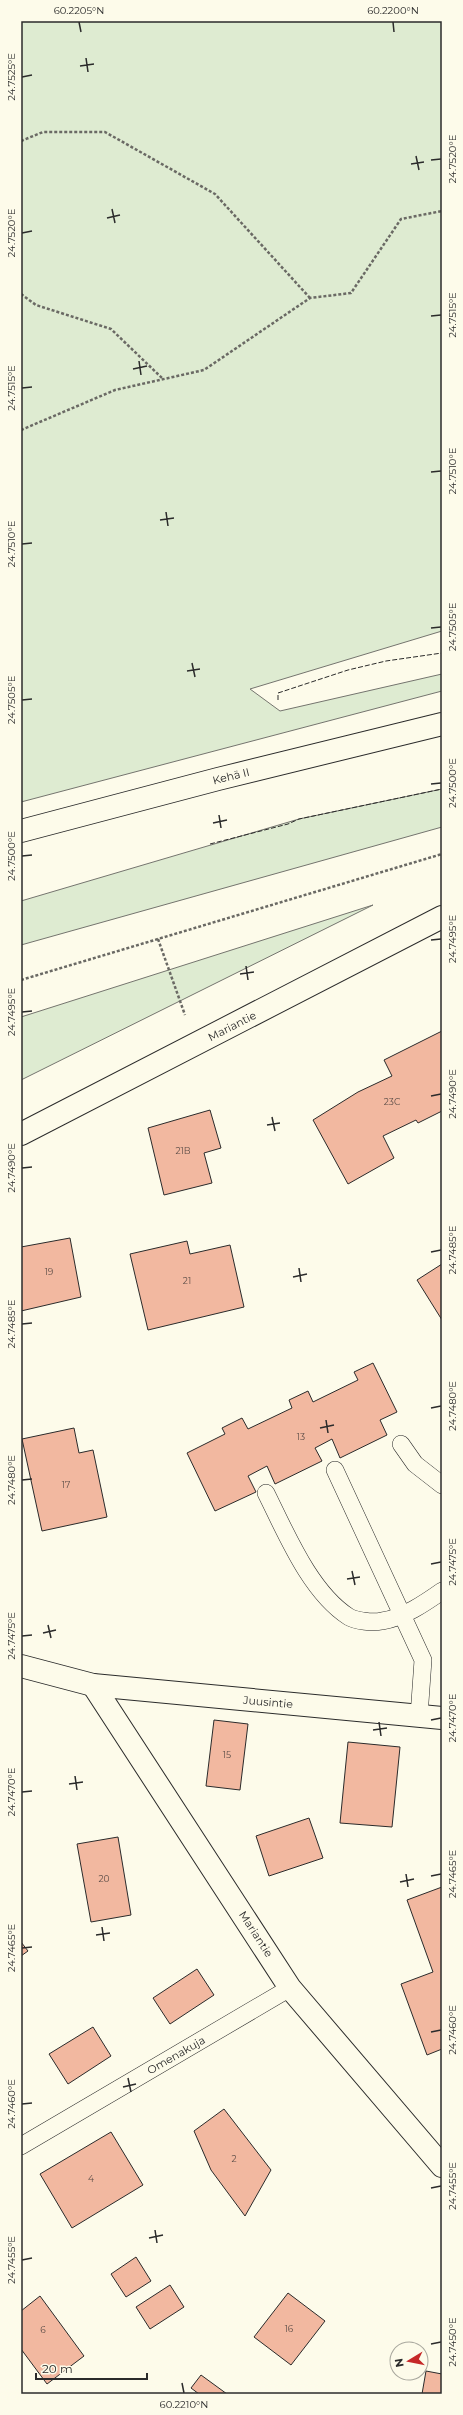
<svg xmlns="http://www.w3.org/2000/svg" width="463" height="2415" font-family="Montserrat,sans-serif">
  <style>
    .green { fill: #deebd1; stroke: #74746e }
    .building { fill: #f2b8a0; stroke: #2b2b2b }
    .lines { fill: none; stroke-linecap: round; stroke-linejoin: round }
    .service-casing { stroke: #2b2b2b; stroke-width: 18 }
    .minor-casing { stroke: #2b2b2b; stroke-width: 24 }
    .trunk-casing { stroke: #2b2b2b; stroke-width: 24 }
    .path { stroke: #6a6964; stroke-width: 2.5; stroke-dasharray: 3 2; stroke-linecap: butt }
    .service { stroke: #fdfbea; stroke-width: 17 }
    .minor { stroke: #fdfbea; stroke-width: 22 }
    .trunk { stroke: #fdfbea; stroke-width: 22 }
    .fence { stroke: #2b2b2b; stroke-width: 1; stroke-dasharray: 5 2; stroke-linecap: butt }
    .ticks { fill: none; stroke: #2b2b2b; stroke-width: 1.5 }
    .labels { text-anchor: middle; stroke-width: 3; stroke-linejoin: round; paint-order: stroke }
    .number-label { font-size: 9px; fill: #5d4e48 }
    .street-label { font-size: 11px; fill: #2b2b2b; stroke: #fdfbea }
    .neatline { fill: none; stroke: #2b2b2b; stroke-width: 1.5 }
    .ticks-label { font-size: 10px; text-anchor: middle; fill: #2b2b2b }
  </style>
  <rect width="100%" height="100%" fill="#fdfbea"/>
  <g class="green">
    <path d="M21 21H442V631L250 689 280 711 442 674V691L21 802Z"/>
    <path d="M442 789V827L21 945V901L299 819Z"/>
    <path d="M373 905 21 1080V1017Z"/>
  </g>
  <g class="building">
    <path d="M442 1031V1111L418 1123 416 1120 383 1136 394 1158 348 1184 313 1120 358 1092 392 1076 384 1060Z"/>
    <path d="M210 1110 221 1148 204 1153 212 1183 164 1195 148 1128Z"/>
    <path d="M70 1238 81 1297 21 1311V1247Z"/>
    <path d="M187 1241 190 1254 230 1245 244 1307 148 1330 130 1254Z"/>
    <path d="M442 1264V1320L417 1280Z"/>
    <path d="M373 1363 397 1412 380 1420 387 1435 340 1458 332 1439 315 1448 322 1461 275 1484 267 1466 248 1476 256 1492 215 1511 187 1453 225 1434 222 1428 242 1418 248 1429 292 1408 289 1400 308 1391 313 1402 358 1380 354 1372Z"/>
    <path d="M74 1428 79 1453 93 1450 107 1517 42 1531 22 1439Z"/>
    <path d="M214 1720 248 1724 240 1790 206 1786Z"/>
    <path d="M348 1742 400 1747 392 1827 340 1823Z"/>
    <path d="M309 1818 323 1858 269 1876 256 1836Z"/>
    <path d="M118 1837 131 1915 91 1922 77 1844Z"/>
    <path d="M442 1887V2049L427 2055 401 1984 433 1972 407 1900Z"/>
    <path d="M21 1942 28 1951 21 1956Z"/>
    <path d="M197 1969 214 1995 170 2024 153 1998Z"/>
    <path d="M93 2027 111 2056 68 2084 49 2054Z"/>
    <path d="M224 2109 271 2170 245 2216 211 2170 194 2131Z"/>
    <path d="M111 2132 143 2185 72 2228 40 2174Z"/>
    <path d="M136 2257 151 2281 126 2297 111 2274Z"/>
    <path d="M170 2285 184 2307 150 2329 136 2307Z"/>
    <path d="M288 2293 325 2321 291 2365 254 2337Z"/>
    <path d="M40 2296 84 2356 47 2384 21 2349V2311Z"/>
    <path d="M426 2371 442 2374V2394H422Z"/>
    <path d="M201 2375 227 2394H199L191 2388Z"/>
  </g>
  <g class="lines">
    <g class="service-casing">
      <g id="service">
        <path d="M401 1444 415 1464 442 1485"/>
        <path d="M335 1470 423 1660 419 1716"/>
        <path d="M266 1493C286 1533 310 1592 349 1617 356 1621 373 1623 382 1621 403 1618 425 1603 442 1591"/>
        <path d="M21 2146 290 1988"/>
      </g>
    </g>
    <g class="minor-casing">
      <g id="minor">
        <path d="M21 1134 442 917"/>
        <path d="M21 1666 93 1685 442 1718"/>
        <path d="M93 1685 290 1988 442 2166"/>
      </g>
    </g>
    <g class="trunk-casing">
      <path id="trunk" d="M21 831 218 779 442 724"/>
    </g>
    <g class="path">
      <path d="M21 141 43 132H105L215 194 310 298"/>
      <path d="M21 294 36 305 111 329 163 379"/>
      <path d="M21 430 115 390 204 370 310 298 351 293 401 219 442 211"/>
      <path d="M158 939 185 1015"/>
      <path d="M21 980 442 854"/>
    </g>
    <use href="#service" class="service"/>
    <use href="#minor" class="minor"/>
    <use href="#trunk" class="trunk"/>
    <g class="fence">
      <path d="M278 700V693L348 670 386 661 442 653"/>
      <path d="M210 844 288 824 299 819 442 789"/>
    </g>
  </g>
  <path class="ticks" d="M79 22 81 32M393 22 394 32M86 58 88 72M80 66 94 64M22 77 32 75M416 156 419 170M431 160 441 159M411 164 424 162M112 209 115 223M107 218 120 215M22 233 32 231M431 316 441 315M139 361 141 375M133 369 147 366M22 388 32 387M431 472 441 471M166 512 168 526M160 520 174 518M22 544 32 543M431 628 441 627M192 663 195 677M187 671 200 669M22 700 32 699M431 784 441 783M219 815 221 828M213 823 227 820M22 856 32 855M431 940 441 939M246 966 248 980M240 974 254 972M22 1012 32 1011M431 1096 441 1094M272 1117 275 1131M267 1125 280 1123M22 1168 32 1167M431 1252 441 1250M299 1268 301 1282M293 1277 307 1274M22 1324 32 1323M431 1408 441 1406M326 1420 328 1433M320 1428 334 1425M22 1480 32 1479M431 1564 441 1562M352 1571 355 1585M347 1579 360 1577M48 1625 51 1638M43 1633 56 1630M22 1636 32 1635M431 1720 441 1718M379 1722 381 1736M373 1730 387 1728M75 1776 77 1790M69 1784 83 1782M22 1792 32 1791M406 1874 408 1887M431 1876 441 1874M400 1882 414 1879M102 1927 104 1941M96 1935 110 1933M22 1948 32 1947M431 2032 441 2030M128 2078 131 2092M123 2087 136 2084M22 2104 32 2103M431 2188 441 2186M155 2230 157 2243M149 2238 163 2235M22 2260 32 2258M431 2344 441 2342M182 2383 184 2393"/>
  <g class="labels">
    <g class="number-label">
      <text x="392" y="1105">23C</text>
      <text x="183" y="1154">21B</text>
      <text x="49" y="1275">19</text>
      <text x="187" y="1284">21</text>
      <text x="301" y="1440">13</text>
      <text x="66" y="1488">17</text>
      <text x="227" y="1758">15</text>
      <text x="104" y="1882">20</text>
      <text x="234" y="2162">2</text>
      <text x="91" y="2182">4</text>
      <text x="289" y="2332">16</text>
      <text x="43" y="2333">6</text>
    </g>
    <g class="street-label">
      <text transform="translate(231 776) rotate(-14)" y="4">Kehä II</text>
      <text transform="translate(232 1026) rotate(-27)" y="4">Mariantie</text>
      <text transform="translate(268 1702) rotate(5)" y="4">Juusintie</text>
      <text transform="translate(256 1934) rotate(57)" y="4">Mariantie</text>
      <text transform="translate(176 2055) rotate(-30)" y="4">Omenakuja</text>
    </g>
  </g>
  <rect width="463" height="2415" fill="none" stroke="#fdfbea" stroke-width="44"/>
  <g transform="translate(409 2361) rotate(260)"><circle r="19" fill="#fdfbea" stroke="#a9a89e"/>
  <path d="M0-3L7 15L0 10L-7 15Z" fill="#c62828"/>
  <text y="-6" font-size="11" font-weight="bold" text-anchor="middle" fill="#2b2b2b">N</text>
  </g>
  <path d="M36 2373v6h111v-6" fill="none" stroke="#2b2b2b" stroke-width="2"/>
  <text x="42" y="2373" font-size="12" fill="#2b2b2b" stroke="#fdfbea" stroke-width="3" paint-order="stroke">20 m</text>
  <rect x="22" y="22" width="419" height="2371" class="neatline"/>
  <g class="ticks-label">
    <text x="79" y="14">60.2205°N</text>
    <text x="393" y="14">60.2200°N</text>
    <text transform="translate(11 77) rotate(-90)" y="4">24.7525°E</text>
    <text transform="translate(452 159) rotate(-90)" y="4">24.7520°E</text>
    <text transform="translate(11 233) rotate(-90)" y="4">24.7520°E</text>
    <text transform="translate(452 315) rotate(-90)" y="4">24.7515°E</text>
    <text transform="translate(11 388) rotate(-90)" y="4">24.7515°E</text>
    <text transform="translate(452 471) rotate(-90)" y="4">24.7510°E</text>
    <text transform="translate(11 544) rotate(-90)" y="4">24.7510°E</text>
    <text transform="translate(452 627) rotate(-90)" y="4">24.7505°E</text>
    <text transform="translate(11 700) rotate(-90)" y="4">24.7505°E</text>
    <text transform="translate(452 783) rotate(-90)" y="4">24.7500°E</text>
    <text transform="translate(11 856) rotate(-90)" y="4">24.7500°E</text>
    <text transform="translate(452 939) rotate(-90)" y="4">24.7495°E</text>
    <text transform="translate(11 1012) rotate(-90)" y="4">24.7495°E</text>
    <text transform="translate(452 1094) rotate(-90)" y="4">24.7490°E</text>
    <text transform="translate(11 1168) rotate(-90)" y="4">24.7490°E</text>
    <text transform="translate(452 1250) rotate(-90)" y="4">24.7485°E</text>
    <text transform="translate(11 1324) rotate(-90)" y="4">24.7485°E</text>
    <text transform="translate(452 1406) rotate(-90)" y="4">24.7480°E</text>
    <text transform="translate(11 1480) rotate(-90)" y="4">24.7480°E</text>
    <text transform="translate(452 1562) rotate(-90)" y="4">24.7475°E</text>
    <text transform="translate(11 1636) rotate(-90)" y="4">24.7475°E</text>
    <text transform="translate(452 1718) rotate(-90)" y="4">24.7470°E</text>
    <text transform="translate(11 1792) rotate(-90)" y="4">24.7470°E</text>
    <text transform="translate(452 1874) rotate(-90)" y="4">24.7465°E</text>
    <text transform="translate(11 1948) rotate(-90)" y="4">24.7465°E</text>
    <text transform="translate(452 2030) rotate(-90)" y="4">24.7460°E</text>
    <text transform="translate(11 2104) rotate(-90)" y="4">24.7460°E</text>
    <text transform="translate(452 2186) rotate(-90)" y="4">24.7455°E</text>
    <text transform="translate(11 2260) rotate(-90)" y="4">24.7455°E</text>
    <text transform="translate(452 2342) rotate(-90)" y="4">24.7450°E</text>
    <text x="184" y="2408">60.2210°N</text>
  </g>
</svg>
